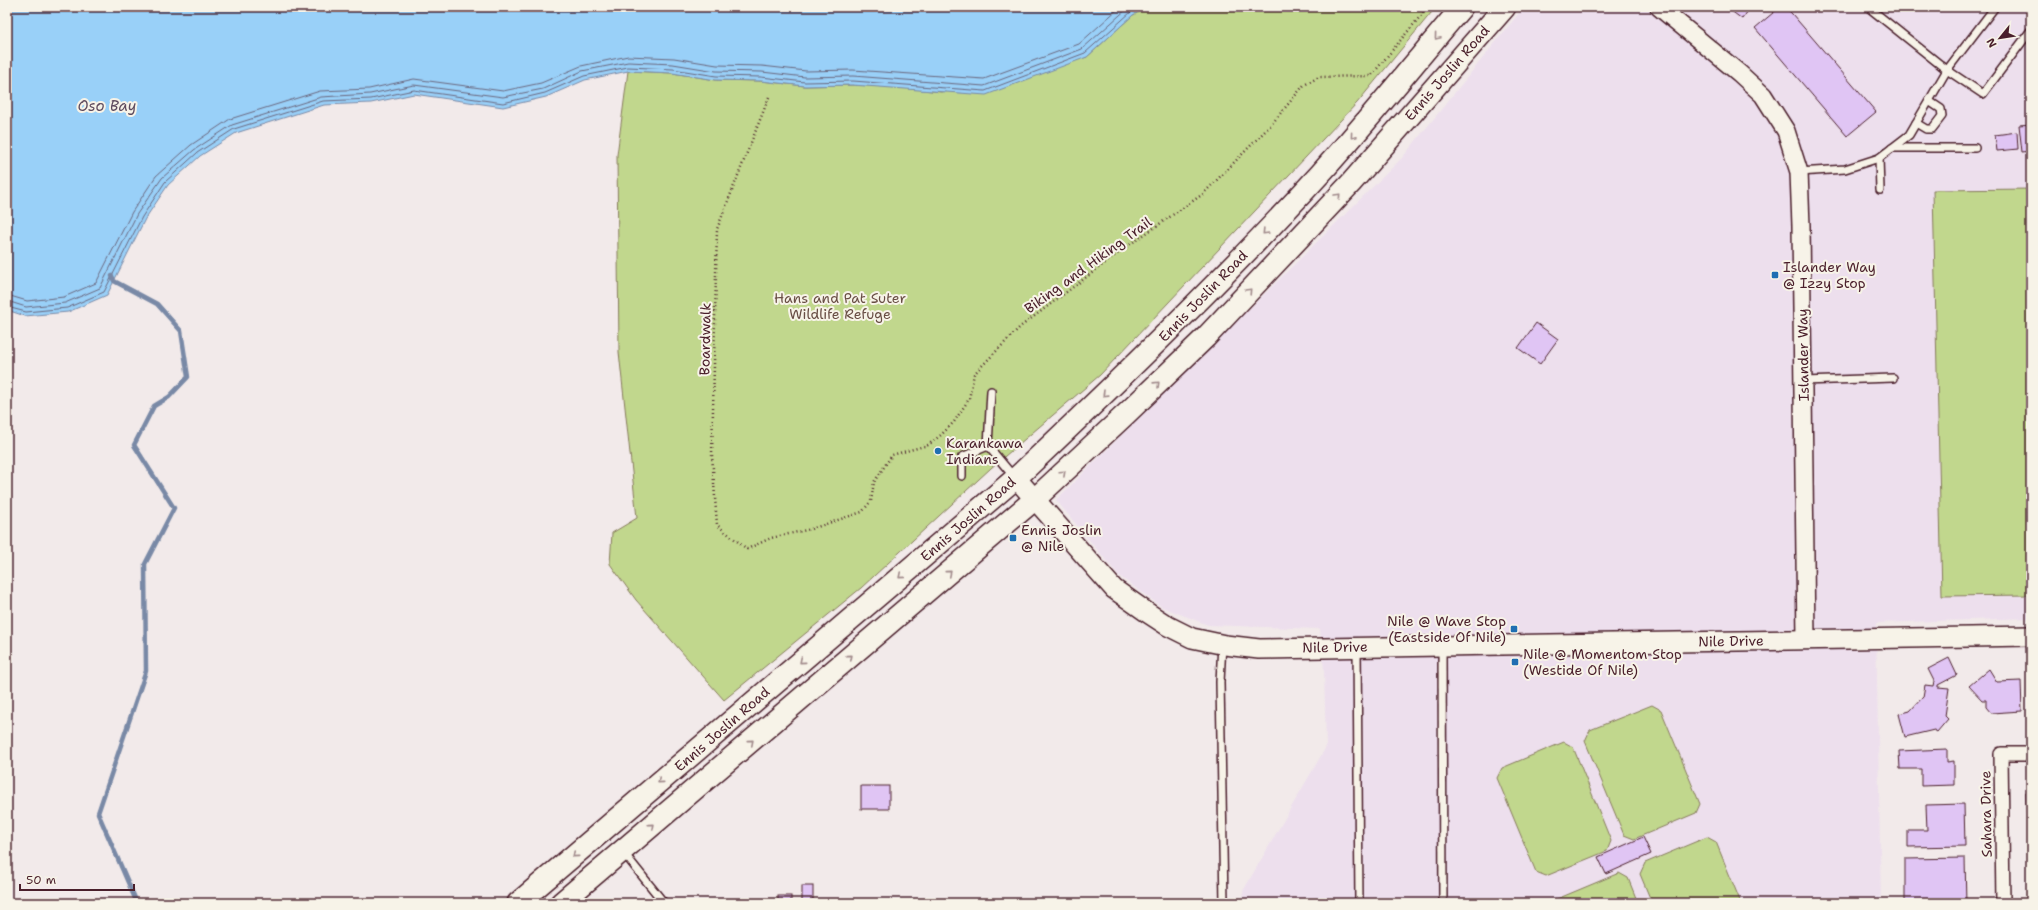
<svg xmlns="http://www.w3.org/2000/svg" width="2038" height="910" font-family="'Shantell Sans',sans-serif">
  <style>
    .built { fill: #eddfed }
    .green { fill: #c1d78d; stroke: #867b5c }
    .water { fill: #99d0f8; stroke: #7989a6 }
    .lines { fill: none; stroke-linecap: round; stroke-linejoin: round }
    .shore { stroke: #6a667d; stroke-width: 1 }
    .stream { stroke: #7989a6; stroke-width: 4.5 }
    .building { fill: #e0c5f4; stroke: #4a1f2b }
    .service-casing { stroke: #4a1f2b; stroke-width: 10 }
    .minor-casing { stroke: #4a1f2b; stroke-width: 16 }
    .tertiary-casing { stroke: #4a1f2b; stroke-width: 20 }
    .secondary-casing { stroke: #4a1f2b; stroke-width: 22 }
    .primary-casing { stroke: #4a1f2b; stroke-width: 24 }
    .path { stroke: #4a1f2b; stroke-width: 2.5; stroke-dasharray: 1 3; stroke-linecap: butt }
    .service { stroke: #f7f3e8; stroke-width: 7 }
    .minor { stroke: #f7f3e8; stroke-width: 13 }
    .tertiary { stroke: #f7f3e8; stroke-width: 17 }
    .secondary { stroke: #f7f3e8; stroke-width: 19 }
    .primary { stroke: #f7f3e8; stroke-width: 21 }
    .oneway { stroke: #a0898a }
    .poi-dot { fill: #1f6fb2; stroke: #f7f3e8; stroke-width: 1.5 }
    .labels { text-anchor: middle; stroke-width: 4; stroke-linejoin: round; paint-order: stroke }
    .street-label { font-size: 14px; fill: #4a1f2b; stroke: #f7f3e8 }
    .poi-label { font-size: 14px; fill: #4a1f2b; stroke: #f7f3e8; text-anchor: start }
    .park-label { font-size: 14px; fill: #684d44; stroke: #f7f3e8 }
    .water-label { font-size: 15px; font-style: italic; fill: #5e4b5e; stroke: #f7f3e8 }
  </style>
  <rect width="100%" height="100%" fill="#f2eaea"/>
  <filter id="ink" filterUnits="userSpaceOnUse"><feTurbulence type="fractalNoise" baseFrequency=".025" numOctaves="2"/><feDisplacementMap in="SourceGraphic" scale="8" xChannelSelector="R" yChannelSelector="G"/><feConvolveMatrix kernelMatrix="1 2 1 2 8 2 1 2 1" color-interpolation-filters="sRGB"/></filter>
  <g filter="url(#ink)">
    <path class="built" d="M1524 7H2031V618L1876 623 1881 903H1244L1243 891 1326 747 1324 670 1320 629 1208 625 1162 607 1119 576 1056 500 1402 158Z"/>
    <g class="green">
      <path d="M1148 7H1436L1357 103 1100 375 991 468 861 588 724 700 636 600 610 564 612 533 637 518 619 352 617 155 628 71 672 73 716 80 761 81 805 86 852 85 897 87 941 92 1087 57 1133 15Z"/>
      <path d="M2031 189V595L1942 596 1933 190Z"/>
      <path d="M1652 705 1661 710 1700 804 1696 813 1634 839 1624 835 1585 741 1590 730Z"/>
      <path d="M1564 742 1573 747 1611 841 1607 851 1546 876 1536 872 1497 778 1502 768Z"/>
      <path d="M1707 837 1716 842 1741 903H1652L1640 874 1645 863Z"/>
      <path d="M1619 873 1628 878 1638 903H1555L1557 899Z"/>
    </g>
    <path class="water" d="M7 7H1148L1133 15 1087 57 986 95 852 85 805 86 761 81 716 80 672 73 628 71 585 80 546 97 503 107 414 94 371 103 324 105 236 133 200 156 168 185 145 219 107 295 68 312 25 316 7 310Z"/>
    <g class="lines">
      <g class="shore">
        <path d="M7 295 27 301 64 297 96 283 132 212 156 176 191 145 230 119 320 91 369 89 414 79 503 91 541 83 581 66 628 56 674 58 717 65 762 66 806 71 853 70 984 79 1079 44 1120 7"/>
        <path d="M7 301 26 307 65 303 100 288 137 214 162 178 194 150 232 125 321 97 370 94 414 85 503 97 543 89 582 71 628 62 673 64 716 71 762 72 805 77 853 76 984 86 1082 49 1129 7"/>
        <path d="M7 307 26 312 67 308 104 292 142 217 165 182 197 153 234 129 323 101 371 99 414 90 503 103 545 93 584 76 628 67 673 69 716 76 761 77 805 82 853 81 985 91 1085 53 1131 12 1140 7"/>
      </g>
      <path class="stream" d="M112 276 114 281 157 304 181 331 188 377 169 397 154 406 134 445 174 508 145 564 146 671 98 813 137 903"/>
    </g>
    <g class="building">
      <path d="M1726 7H1751L1742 19Z"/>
      <path d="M1780 7H1786L1876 112 1847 136 1755 28Z"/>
      <path d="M2031 124V151L2022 152 2019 125Z"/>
      <path d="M2017 132 2018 149 1997 151 1995 135Z"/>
      <path d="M1536 323 1558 339 1540 364 1518 348Z"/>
      <path d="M1949 658 1957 675 1938 685V687L1949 688 1945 716 1948 719 1937 732 1934 730 1905 737 1899 714 1910 711 1923 697 1925 685 1933 686 1934 681 1928 669Z"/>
      <path d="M1989 669 1997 682 2021 681 2022 711 1991 713 1986 707V700H1982L1969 686Z"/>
      <path d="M1947 749V762L1954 761V785L1921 786V769H1900L1899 751Z"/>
      <rect x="861" y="786" width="28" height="23"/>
      <path d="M2026 792H2031V839H2027Z"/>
      <path d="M1964 804 1965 846 1908 847V830H1927L1926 805Z"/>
      <path d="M1643 837 1651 854 1606 874 1598 857Z"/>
      <path d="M1965 858 1966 903H1905V859Z"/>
      <rect x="802" y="886" width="11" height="17"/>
      <rect x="778" y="896" width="13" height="7"/>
    </g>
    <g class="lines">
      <g class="service-casing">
        <g id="service">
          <path d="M1868 7 1947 70 1983 94 2031 30"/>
          <path d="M1916 123 1926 129H1932L1942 116 1941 109 1929 101"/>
          <path d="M1892 148H1975"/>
          <path d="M1879 158 1880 190"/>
          <path d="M1799 172 1845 169 1879 158 1909 135 1947 70 1995 7"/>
          <path d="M1803 381 1893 378"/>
          <path d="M988 446 991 391"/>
          <path d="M962 476V457L988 446 1014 477"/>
          <path d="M1222 644 1220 682 1224 903"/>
          <path d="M1357 647 1359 903"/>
          <path d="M1442 647 1443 903"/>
          <path d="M623 852 664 903"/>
        </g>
      </g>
      <g class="minor-casing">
        <path id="minor" d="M2003 903 2001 754H2031"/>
      </g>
      <g class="tertiary-casing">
        <path id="tertiary" d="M1659 7 1739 73 1763 95 1786 131 1799 172 1801 226 1806 640"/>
      </g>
      <g class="secondary-casing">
        <path id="secondary" d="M1016 478 1114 589 1148 613 1168 626 1192 638 1225 645 1259 649 2031 636"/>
      </g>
      <g class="primary-casing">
        <g id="primary">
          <path d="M518 903 1016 478C1120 380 1223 280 1320 174 1369 120 1415 62 1462 7"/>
          <path d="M561 903 1035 499 1126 414 1206 337 1351 183 1505 7"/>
        </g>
      </g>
      <path class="path" d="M769 97 717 229 712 455 717 525 747 549 771 538 811 529 862 512 871 501 874 482 892 455 928 445 941 435 954 422 969 399 974 374 1020 327 1129 245 1203 194 1270 126 1304 85 1319 77 1371 76 1428 7"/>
      <use href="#service" class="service"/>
      <use href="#minor" class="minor"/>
      <use href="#tertiary" class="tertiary"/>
      <use href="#secondary" class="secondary"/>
      <use href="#primary" class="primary"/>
    </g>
    <defs><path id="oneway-chevron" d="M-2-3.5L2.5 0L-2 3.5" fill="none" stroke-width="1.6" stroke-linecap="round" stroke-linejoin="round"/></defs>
    <g class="oneway">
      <use href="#oneway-chevron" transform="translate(1437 37) rotate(130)"/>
      <use href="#oneway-chevron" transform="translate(1353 136) rotate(130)"/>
      <use href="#oneway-chevron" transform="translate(1338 196) rotate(-47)"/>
      <use href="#oneway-chevron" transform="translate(1265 232) rotate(134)"/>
      <use href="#oneway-chevron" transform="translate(1249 291) rotate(-47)"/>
      <use href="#oneway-chevron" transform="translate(1157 384) rotate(-44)"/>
      <use href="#oneway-chevron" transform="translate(1105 394) rotate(136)"/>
      <use href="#oneway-chevron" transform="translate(1063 473) rotate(-43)"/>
      <use href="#oneway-chevron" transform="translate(949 573) rotate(-41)"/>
      <use href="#oneway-chevron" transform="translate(901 576) rotate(140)"/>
      <use href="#oneway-chevron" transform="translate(850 657) rotate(-41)"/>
      <use href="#oneway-chevron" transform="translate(802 661) rotate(140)"/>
      <use href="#oneway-chevron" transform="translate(751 742) rotate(-41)"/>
      <use href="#oneway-chevron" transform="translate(660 781) rotate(139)"/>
      <use href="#oneway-chevron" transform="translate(652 826) rotate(-40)"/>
      <use href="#oneway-chevron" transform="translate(575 855) rotate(140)"/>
    </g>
  </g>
  <g class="poi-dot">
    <rect x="1771" y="271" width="8" height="8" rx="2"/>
    <circle cx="938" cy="451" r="4"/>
    <rect x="1009" y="534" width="8" height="8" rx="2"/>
    <rect x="1510" y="625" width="8" height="8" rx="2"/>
    <rect x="1511" y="658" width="8" height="8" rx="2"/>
  </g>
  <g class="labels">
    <g class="street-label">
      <text transform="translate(1447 73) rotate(-49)" y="5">Ennis Joslin Road</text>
      <text transform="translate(1088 265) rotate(-36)" y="5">Biking and Hiking Trail</text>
      <text transform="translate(1203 296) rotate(-46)" y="5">Ennis Joslin Road</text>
      <text transform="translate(705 339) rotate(-89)" y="5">Boardwalk</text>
      <text transform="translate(1803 355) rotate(-91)" y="5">Islander Way</text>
      <text transform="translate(968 519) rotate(-41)" y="5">Ennis Joslin Road</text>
      <text transform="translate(1731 641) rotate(-1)" y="5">Nile Drive</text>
      <text transform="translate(1335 647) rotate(-1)" y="5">Nile Drive</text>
      <text transform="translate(722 729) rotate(-41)" y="5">Ennis Joslin Road</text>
      <text transform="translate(1986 814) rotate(-91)" y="5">Sahara Drive</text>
    </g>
    <g class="poi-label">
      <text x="1783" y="272">Islander Way<tspan x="1783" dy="16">@ Izzy Stop</tspan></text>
      <text x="946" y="448">Karankawa<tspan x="946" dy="16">Indians</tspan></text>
      <text x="1021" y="535">Ennis Joslin<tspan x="1021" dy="16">@ Nile</tspan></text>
      <text x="1506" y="626" text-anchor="end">Nile @ Wave Stop<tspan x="1506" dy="16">(Eastside Of Nile)</tspan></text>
      <text x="1523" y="659">Nile @ Momentom Stop<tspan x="1523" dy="16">(Westide Of Nile)</tspan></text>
    </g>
    <g class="park-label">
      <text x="840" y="303">Hans and Pat Suter<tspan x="840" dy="16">Wildlife Refuge</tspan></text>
    </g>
    <g class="water-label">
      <text x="107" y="111">Oso Bay</text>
    </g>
  </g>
  <rect width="2038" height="910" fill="none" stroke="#f7f3e8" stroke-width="24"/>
  <rect x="12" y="12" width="2014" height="886" fill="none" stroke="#4a1f2b" stroke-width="1.5" filter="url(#ink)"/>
  <g transform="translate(2000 38) rotate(240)" stroke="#f7f3e8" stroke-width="3" paint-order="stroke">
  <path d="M0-3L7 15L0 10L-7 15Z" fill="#4a1f2b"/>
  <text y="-6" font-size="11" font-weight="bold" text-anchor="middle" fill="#4a1f2b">N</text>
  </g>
  <path d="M20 884v6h114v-6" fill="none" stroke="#4a1f2b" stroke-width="2"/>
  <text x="26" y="884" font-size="12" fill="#4a1f2b" stroke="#f7f3e8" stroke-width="3" paint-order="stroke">50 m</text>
</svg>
